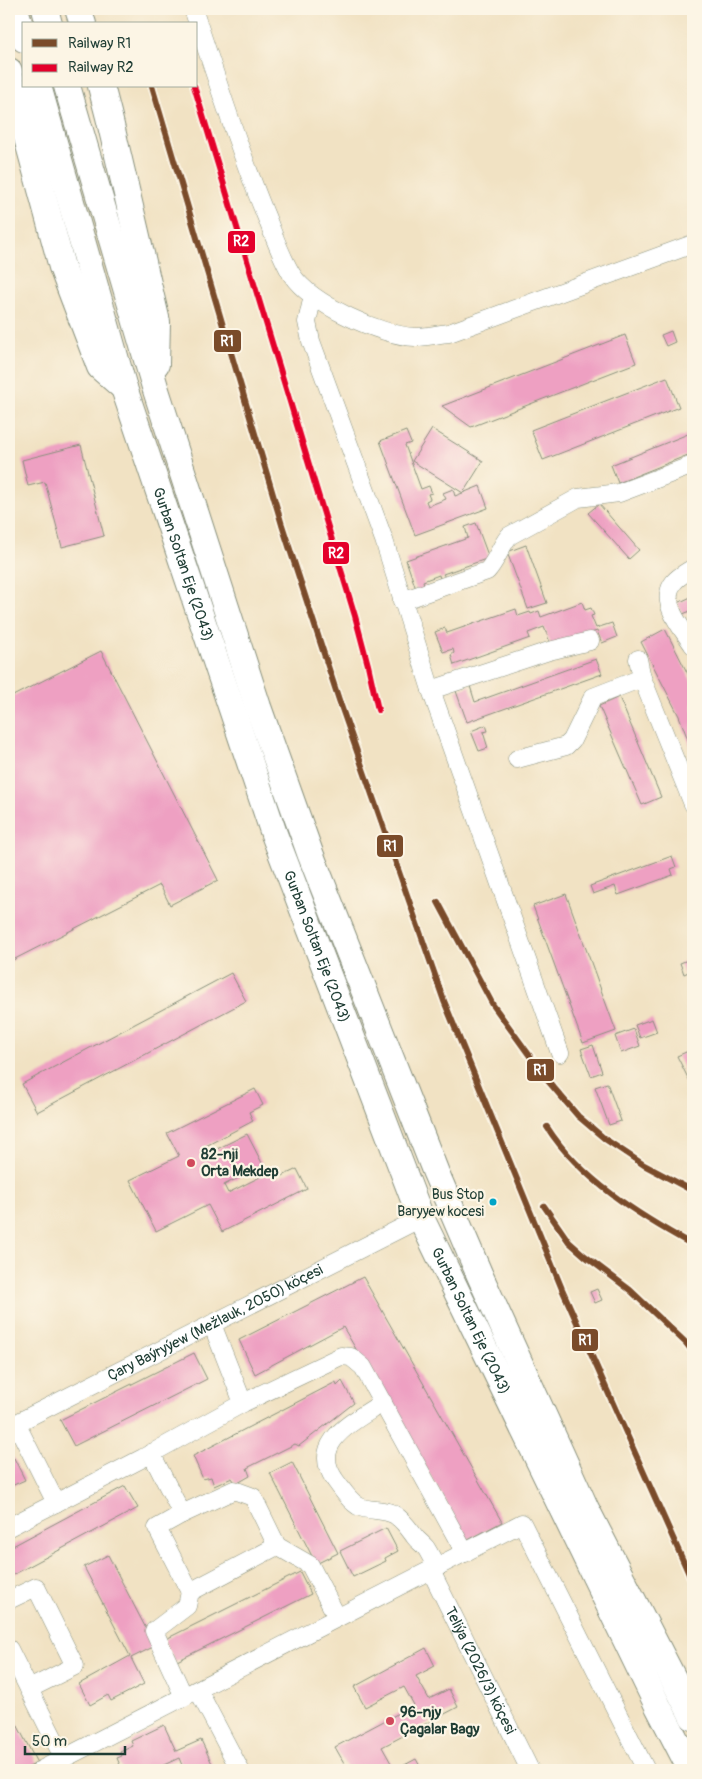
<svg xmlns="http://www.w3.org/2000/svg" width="702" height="1779" font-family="Pangolin,sans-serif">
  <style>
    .building { fill: #eea0c2 }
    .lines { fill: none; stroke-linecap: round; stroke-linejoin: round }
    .minor-casing { stroke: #88907c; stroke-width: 19 }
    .highway-casing { stroke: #88907c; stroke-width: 28 }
    .minor { stroke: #fff; stroke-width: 18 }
    .highway { stroke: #fff; stroke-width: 26 }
    .rail-1-casing { stroke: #fcf5e5; stroke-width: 10 }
    .rail-2-casing { stroke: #fcf5e5; stroke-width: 10 }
    .rail-1 { stroke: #7a4b2a; stroke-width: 6 }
    .rail-2 { stroke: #e4002b; stroke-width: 6 }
    .poi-dot { fill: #d1495b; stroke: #fcf5e5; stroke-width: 2 }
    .bus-dot { fill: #02a4c6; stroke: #fcf5e5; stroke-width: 2 }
    .labels { text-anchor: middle; stroke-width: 4.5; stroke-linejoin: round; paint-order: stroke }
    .bus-label { font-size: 14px; fill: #1f3d34; stroke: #fcf5e5; text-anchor: end }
    .street-label { font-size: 15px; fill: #1f3d34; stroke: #fcf5e5 }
    .poi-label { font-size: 15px; font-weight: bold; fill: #1f3d34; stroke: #fcf5e5; text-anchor: start }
    .line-badge { stroke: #fcf5e5; stroke-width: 2 }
    .badge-label { font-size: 14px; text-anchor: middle; font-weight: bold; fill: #fff }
  </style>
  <rect width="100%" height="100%" fill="#fcf5e5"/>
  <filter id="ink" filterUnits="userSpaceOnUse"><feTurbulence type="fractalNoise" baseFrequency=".02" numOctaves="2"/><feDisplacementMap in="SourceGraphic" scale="10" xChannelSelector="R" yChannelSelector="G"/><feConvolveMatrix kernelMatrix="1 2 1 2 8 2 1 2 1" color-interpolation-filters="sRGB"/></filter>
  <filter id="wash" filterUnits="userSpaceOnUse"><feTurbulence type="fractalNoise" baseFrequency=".0096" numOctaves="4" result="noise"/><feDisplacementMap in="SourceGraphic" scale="20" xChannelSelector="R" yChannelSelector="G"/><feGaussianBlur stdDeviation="1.12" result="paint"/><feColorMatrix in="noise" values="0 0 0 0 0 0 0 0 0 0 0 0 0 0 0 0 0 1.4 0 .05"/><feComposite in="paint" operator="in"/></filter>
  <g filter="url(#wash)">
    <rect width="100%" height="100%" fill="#f1e2c3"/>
    <g id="blocks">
      <g class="building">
        <path d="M671 331 675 342 666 346 661 335Z"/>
        <path d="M625 335 636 363 471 427 442 406Z"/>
        <path d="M667 377 679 407 543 460 531 430Z"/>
        <path d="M432 429 483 461 463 493 412 461Z"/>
        <path d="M406 431 411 443 405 445 421 489 429 486 432 493 428 494 430 499 426 501 428 506 446 499 443 493 453 489 455 496 480 486 488 508 415 535 380 441Z"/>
        <path d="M693 432V453L618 483 611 465Z"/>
        <path d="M81 445 104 536 62 547 45 482 28 486 22 460Z"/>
        <path d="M599 504 639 550 629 559 588 513Z"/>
        <path d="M476 523 489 558 443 574 445 577 440 579 439 575 423 581 426 589 417 592 406 560 468 538 465 527Z"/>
        <path d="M526 545 547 603 528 609 507 552Z"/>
        <path d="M693 596V610L683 614 678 603Z"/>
        <path d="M582 602 585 610 591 608 594 615 591 616 596 628 612 623 617 637 602 643 597 631 551 645 544 627 528 633 530 638 454 665 451 655 454 653 453 649 443 652 435 632 445 628 447 633 516 609 518 616 530 612 531 614 539 611 541 617Z"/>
        <path d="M665 629 693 684V753L679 716 641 642Z"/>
        <path d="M101 651 218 880 170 905 160 885 9 962V698Z"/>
        <path d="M596 659 602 674 467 722 456 691 470 686 475 702Z"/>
        <path d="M619 697 661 797 642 805 599 706Z"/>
        <path d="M486 725 488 731 483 732 488 748 479 751 471 731Z"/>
        <path d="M672 856 676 867 671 869 673 875 618 895 615 886 593 894 590 886Z"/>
        <path d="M566 894 616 1031 583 1043 533 906Z"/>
        <path d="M693 958V970L684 974 680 963Z"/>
        <path d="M231 973 246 1001 37 1112 22 1084Z"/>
        <path d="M652 1019 657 1032 640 1038 635 1025Z"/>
        <path d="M634 1029 640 1046 621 1053 615 1036Z"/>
        <path d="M593 1045 602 1072 591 1076 581 1049Z"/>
        <path d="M693 1049V1078L689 1080 677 1056Z"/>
        <path d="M607 1083 621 1121 609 1125 595 1087Z"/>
        <path d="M255 1089 263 1105 249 1112 253 1121 204 1147 207 1154 247 1134 263 1165 224 1185 228 1193 274 1170 278 1178 297 1169 307 1189 222 1232 208 1205 156 1231 130 1180 179 1156 167 1133Z"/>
        <path d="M363 1277 502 1522 468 1540 343 1327 255 1374 239 1340Z"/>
        <path d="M597 1289 602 1300 595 1303 590 1292Z"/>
        <path d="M194 1353 207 1379 74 1446 60 1420Z"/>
        <path d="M342 1381 354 1403 299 1446 295 1444 247 1468 250 1476 236 1484 232 1478 214 1486 211 1477 203 1479 193 1456 336 1382 337 1386Z"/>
        <path d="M14 1458 25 1480 9 1487V1461Z"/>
        <path d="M292 1462 338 1553 316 1564 270 1473Z"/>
        <path d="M125 1486 138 1508 9 1577V1548Z"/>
        <path d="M386 1528 398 1551 385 1558 386 1561 353 1577 340 1551Z"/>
        <path d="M108 1555 155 1646 131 1658 144 1684 111 1701 108 1695 90 1705 79 1684 130 1656 84 1567Z"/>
        <path d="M300 1572 311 1594 175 1662 164 1640Z"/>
        <path d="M426 1648 435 1666 416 1676 429 1699 449 1689 458 1707 382 1747 395 1770H348L335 1747 414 1705 404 1687 365 1707 354 1687Z"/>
        <path d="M9 1709 37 1763 23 1770H13L9 1762Z"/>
        <path d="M164 1725 176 1751 201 1740 215 1770H184L179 1758 153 1770H122L117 1758 122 1756 120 1752 133 1746 131 1741Z"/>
        <path d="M416 1759 422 1770H395Z"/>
      </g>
    </g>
  </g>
  <g filter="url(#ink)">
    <use href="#blocks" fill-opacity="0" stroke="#88907c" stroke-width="1"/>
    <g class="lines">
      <g class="minor-casing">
        <g id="minor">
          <path d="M193 9C217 78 238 149 266 216 274 236 281 257 292 275 311 304 382 336 415 337 426 337 438 334 449 333L693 244"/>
          <path d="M313 296 307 322 311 341 384 540 431 690 560 1053"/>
          <path d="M693 568C687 572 679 576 674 582 658 602 682 628 693 645"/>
          <path d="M402 601 487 571C497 560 500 547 509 536L578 498 619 493 693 465"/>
          <path d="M638 659 642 678 693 804"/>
          <path d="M431 690 549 651 590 641"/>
          <path d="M517 759 566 746 572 740 593 697 642 678"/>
          <path d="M212 1324 243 1403"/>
          <path d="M383 1402C356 1421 308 1441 335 1480 342 1489 348 1500 358 1506 369 1512 384 1508 395 1515 404 1521 409 1529 415 1537 418 1541 423 1544 426 1548 430 1554 433 1561 437 1568"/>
          <path d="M16 1423 56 1503"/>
          <path id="s1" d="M9 1427 421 1218"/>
          <path d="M151 1453 182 1514 234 1490 253 1497 277 1546 310 1565 337 1617"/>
          <path d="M182 1514 157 1528 190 1592"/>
          <path d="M9 1527 143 1458 243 1403 341 1356 351 1357 363 1367 465 1553"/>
          <path id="s2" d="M431 1571 530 1770"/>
          <path d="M9 1600 36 1587 75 1666 29 1689"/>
          <path d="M9 1649 64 1759"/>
          <path d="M198 1690 240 1770"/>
          <path d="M184 1697 154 1631 187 1606 190 1592 277 1546"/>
          <path d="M41 1770 522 1523 646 1770"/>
        </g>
      </g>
      <g class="highway-casing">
        <g id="highway">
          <path d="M15 9 24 39"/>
          <path d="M45 9 49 24"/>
          <path d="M78 9 83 24"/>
          <path d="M9 71 62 267 100 367 124 388"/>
          <path id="s3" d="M38 86 124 388 274 834 421 1218 658 1706 691 1770"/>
          <path d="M67 86 155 387 258 707 310 853 436 1173 481 1278 586 1509 693 1717"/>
          <path d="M101 86 109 117 157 322 156 364"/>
        </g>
      </g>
      <use href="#minor" class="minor"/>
      <use href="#highway" class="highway"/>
      <g class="rail-1-casing">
        <g id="rail-1">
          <path d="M152 86 282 525 339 700 444 1001 562 1289 693 1583"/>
          <path d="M438 902 493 1005 548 1081 578 1116 605 1139 644 1165 693 1191"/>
          <path d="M547 1127C580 1179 640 1216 693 1245"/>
          <path d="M544 1206 569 1242 585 1256 630 1290 685 1342 693 1352"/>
        </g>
      </g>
      <g class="rail-2-casing">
        <path id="rail-2" d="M194 86 355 616 368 665 378 710"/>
      </g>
      <use href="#rail-1" class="rail-1"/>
      <use href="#rail-2" class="rail-2"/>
    </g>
  </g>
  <g class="poi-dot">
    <circle cx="191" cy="1163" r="5"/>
    <circle cx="390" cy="1721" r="5"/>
  </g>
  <circle class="bus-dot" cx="493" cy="1202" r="4.5"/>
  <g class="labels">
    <g class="bus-label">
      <text x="484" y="1199">Bus Stop<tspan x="484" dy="17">Baryyew kocesi</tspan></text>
    </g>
    <g class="street-label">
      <text dy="5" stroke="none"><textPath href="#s3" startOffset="500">Gurban Soltan Eje (2043)</textPath></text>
      <text dy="5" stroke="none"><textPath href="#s3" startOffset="905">Gurban Soltan Eje (2043)</textPath></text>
      <text dy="5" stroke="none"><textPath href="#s3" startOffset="1310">Gurban Soltan Eje (2043)</textPath></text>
      <text dy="5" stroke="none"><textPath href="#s1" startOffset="231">Çary Baýryýew (Mežlauk, 2050) köçesi</textPath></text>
      <text dy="5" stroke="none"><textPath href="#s2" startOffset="111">Teliýa (2026/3) köçesi</textPath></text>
    </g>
    <g class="poi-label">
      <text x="201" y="1159">82-nji<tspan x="201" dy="17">Orta Mekdep</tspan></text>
      <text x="400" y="1717">96-njy<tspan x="400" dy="17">Çagalar Bagy</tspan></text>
    </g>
  </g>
  <g class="line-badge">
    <rect x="227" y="230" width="29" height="24" rx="5" fill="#e4002b"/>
    <rect x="213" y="329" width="29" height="24" rx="5" fill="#7a4b2a"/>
    <rect x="322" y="541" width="28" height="24" rx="5" fill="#e4002b"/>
    <rect x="376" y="834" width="28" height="24" rx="5" fill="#7a4b2a"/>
    <rect x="526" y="1058" width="29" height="24" rx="5" fill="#7a4b2a"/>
    <rect x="571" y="1328" width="28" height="24" rx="5" fill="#7a4b2a"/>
  </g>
  <g class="badge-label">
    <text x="241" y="246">R2</text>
    <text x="227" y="346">R1</text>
    <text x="336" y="558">R2</text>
    <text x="390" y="851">R1</text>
    <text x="540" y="1075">R1</text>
    <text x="585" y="1345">R1</text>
  </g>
  <rect width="702" height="1779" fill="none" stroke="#fcf5e5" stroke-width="30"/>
  <rect x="22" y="22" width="175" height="65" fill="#fcf5e5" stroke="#a4ab9e"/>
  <rect x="32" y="39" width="25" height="8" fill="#7a4b2a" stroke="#a4ab9e"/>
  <text x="68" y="48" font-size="15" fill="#1f3d34">Railway R1</text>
  <rect x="32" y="64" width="25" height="8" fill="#e4002b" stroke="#a4ab9e"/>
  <text x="68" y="72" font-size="15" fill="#1f3d34">Railway R2</text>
  <path d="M25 1746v8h100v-8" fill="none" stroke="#1f3d34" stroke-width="2.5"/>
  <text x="32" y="1746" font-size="15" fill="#1f3d34" stroke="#fcf5e5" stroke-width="4" paint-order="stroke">50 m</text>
</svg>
